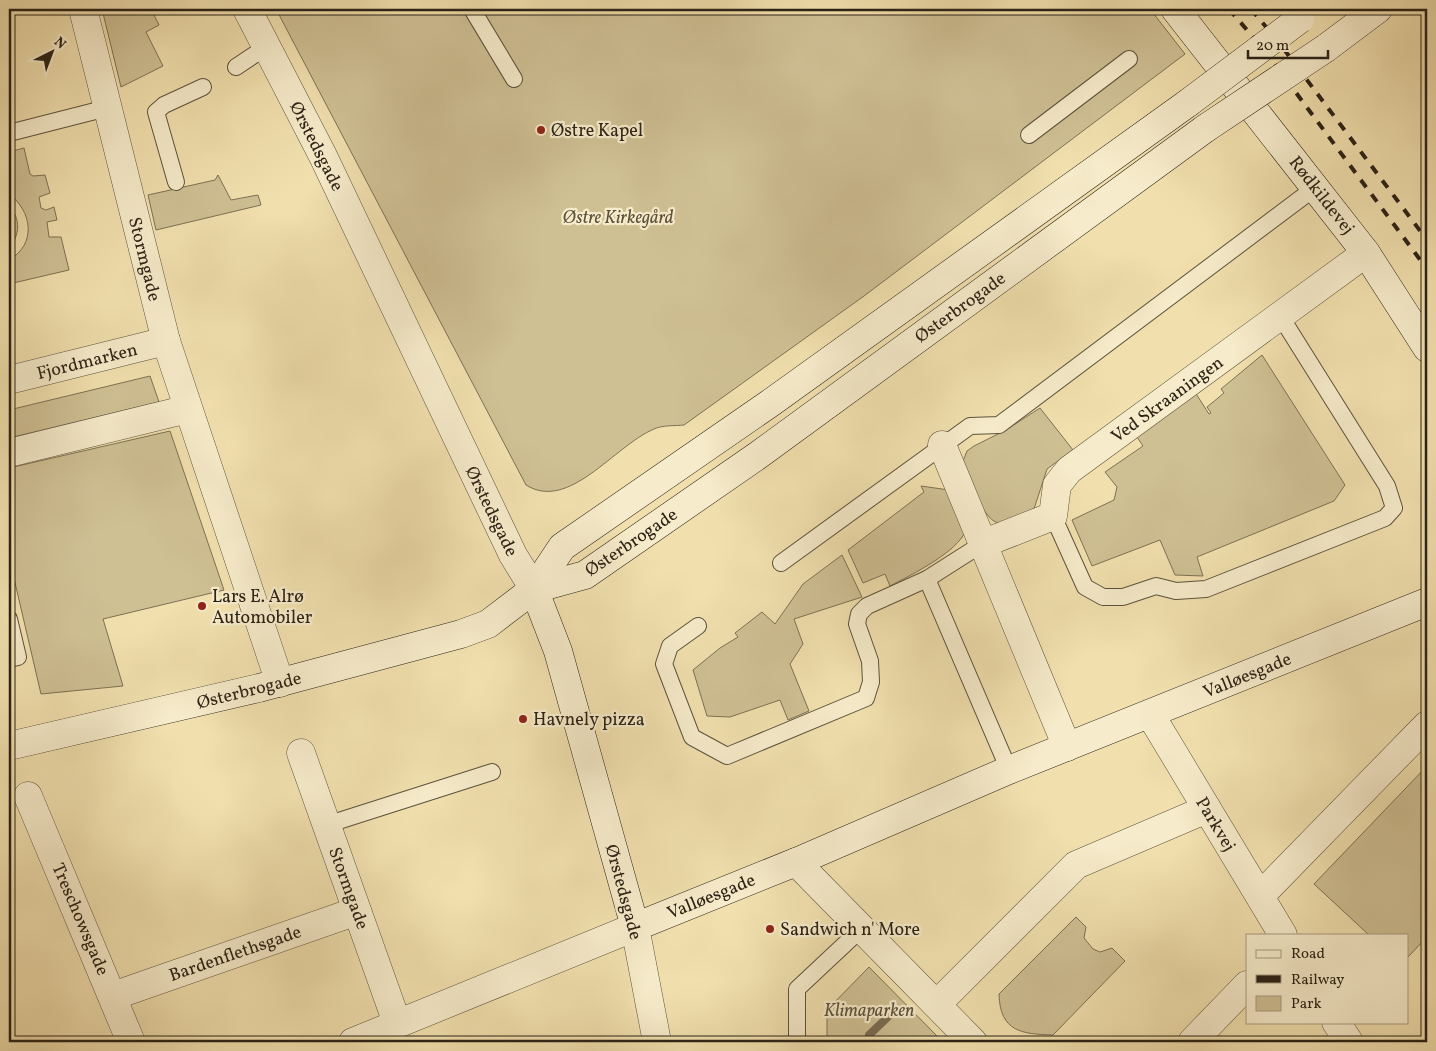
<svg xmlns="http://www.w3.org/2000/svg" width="1436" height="1051" font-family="Vollkorn,serif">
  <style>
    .green { fill: #cfc094; stroke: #7d7155 }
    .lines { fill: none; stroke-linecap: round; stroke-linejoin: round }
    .stream { stroke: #7a6d52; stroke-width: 8 }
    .lane-casing { stroke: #5c523c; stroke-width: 18 }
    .street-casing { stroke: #5c523c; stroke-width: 29 }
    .secondary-casing { stroke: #2b2216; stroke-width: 29 }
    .lane { stroke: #f6ebca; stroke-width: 16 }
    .street { stroke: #f6ebca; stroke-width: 28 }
    .secondary { stroke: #f6ebca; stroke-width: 28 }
    .rail { stroke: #2b2216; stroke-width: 4; stroke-dasharray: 9 9; stroke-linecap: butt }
    .secondary-bridge-casing { stroke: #2b2216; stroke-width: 29; stroke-linecap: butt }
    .secondary-bridge { stroke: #f6ebca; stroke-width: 28 }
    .poi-dot { fill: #8f2418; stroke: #f6ebca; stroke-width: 2 }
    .labels { text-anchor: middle; stroke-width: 4.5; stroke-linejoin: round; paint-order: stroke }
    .poi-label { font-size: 18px; fill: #2b2216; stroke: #f6ebca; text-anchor: start }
    .street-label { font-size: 18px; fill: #2b2216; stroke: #f6ebca }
    .park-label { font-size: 18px; font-style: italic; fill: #5c513c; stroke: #f6ebca }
  </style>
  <rect width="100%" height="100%" fill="#f1e0ae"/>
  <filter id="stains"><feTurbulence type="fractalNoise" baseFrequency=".004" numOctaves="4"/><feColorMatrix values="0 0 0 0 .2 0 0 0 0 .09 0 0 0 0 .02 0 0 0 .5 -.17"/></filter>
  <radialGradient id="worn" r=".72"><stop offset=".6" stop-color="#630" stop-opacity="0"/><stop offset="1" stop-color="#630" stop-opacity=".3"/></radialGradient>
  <g class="green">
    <path d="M102 9H151L159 25 146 32 163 66 121 87Z"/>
    <path d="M276 9H1150L1185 54 864 296 684 425C675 426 662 425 654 429 614 446 569 512 526 485Z"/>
    <path d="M24 148 30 174 33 176 45 175 50 193 39 197 41 208 46 210 54 207 57 220 47 222 49 237H61L69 270 9 284V260C37 244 32 211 9 194V152Z"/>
    <path d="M218 175 231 200 258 195 261 205 156 230 148 195 215 180Z"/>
    <path d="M9 205C21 220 20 234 9 249Z"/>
    <path d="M1262 355 1345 485 1334 501 1197 557 1203 576 1175 575 1160 540 1092 566 1072 520 1114 500 1117 487 1105 472 1143 446 1135 434 1193 389 1209 414 1211 413 1207 407 1224 393 1221 389Z"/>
    <path d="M150 376 159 402 9 438V410Z"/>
    <path d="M1040 408 1073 450 1047 469 1034 509C1025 513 1012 521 1002 523 983 526 969 475 963 461L967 451 974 446 1006 430Z"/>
    <path d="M170 431 224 590 103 619 123 686 41 694 9 557V468Z"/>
    <path d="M921 486 949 490 966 530C958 552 911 575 890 586L885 574 863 583 848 550 924 492Z"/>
    <path d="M842 555 862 597 794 619 803 644 790 664 809 711 788 720 780 700 730 717 707 716 693 670 720 648 738 637 735 633 762 612 775 624 803 584Z"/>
    <path d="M1427 766V937L1407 958V935H1369L1314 884Z"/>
    <path d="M1076 917 1086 927 1084 938 1093 949 1100 952 1112 948 1125 961 1053 1035C1022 1034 1000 1032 999 994Z"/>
    <path d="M869 967 937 1036 936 1042H827V1010Z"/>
  </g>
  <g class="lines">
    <path class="stream" d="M872 1042 869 1035 892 1013"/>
    <g class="lane-casing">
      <g id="lane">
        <path d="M472 9 514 79"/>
        <path d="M236 67 266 47"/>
        <path d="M9 133 107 108"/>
        <path d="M1029 135 1129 59"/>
        <path d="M176 182 156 112 164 105 203 87"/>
        <path d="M1053 516 1085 587 1103 597H1123L1156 586 1176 591 1206 589 1385 518 1394 508 1387 486 1281 317"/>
        <path d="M781 563 970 426 999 425 1316 187"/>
        <path d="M927 579 1009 770"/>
        <path d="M9 619 18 657 9 659"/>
        <path d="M698 626 670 646 664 664 692 737 727 756 866 698 871 682 870 661 857 624 859 614 867 606 927 579 982 544"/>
        <path d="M326 825 492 772"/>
        <path d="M797 1042V989L861 929"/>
      </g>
    </g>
    <g class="street-casing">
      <g id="street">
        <path d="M83 9 166 341 280 683"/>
        <path d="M247 9 323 156 513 555 534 589"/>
        <path d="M9 380 166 341"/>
        <path d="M942 445 1067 747"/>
        <path d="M9 453 188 409"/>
        <path d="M982 544 1053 516 1057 485 1069 470 1366 253"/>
        <path d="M1150 714 1283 935"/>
        <path d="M301 753 397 1023"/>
        <path d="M28 796 131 1042"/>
        <path d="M796 862 973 1042"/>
        <path d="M1260 896 1427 725"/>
        <path d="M113 996 357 911"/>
        <path d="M937 1004 1076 865 1207 809"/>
        <path d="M1336 1022 1349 1042"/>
        <path d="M353 1042 635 927 657 1042"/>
        <path d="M1192 1042 1247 985"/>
      </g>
    </g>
    <g class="secondary-casing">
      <g id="secondary">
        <path d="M1175 9 1366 253 1427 348"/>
        <path d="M1326 48 1378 9"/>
        <path d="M534 589 558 651 635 927 796 862 1009 770 1427 602"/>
        <path d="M534 589 585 575 757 456 1206 128"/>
        <path d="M9 746 259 688 461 634 488 624 534 589 562 547 769 404 1188 103"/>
      </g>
    </g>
    <use href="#lane" class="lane"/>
    <use href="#street" class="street"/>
    <use href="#secondary" class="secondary"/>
    <g class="rail">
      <path d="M1229 9 1265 51 1427 269"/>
      <path d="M1251 9 1277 40 1427 240"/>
    </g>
    <g class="secondary-bridge-casing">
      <g id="secondary-bridge">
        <path d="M1188 103 1300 19"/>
        <path d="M1206 128 1326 48"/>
      </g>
    </g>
    <use href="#secondary-bridge" class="secondary-bridge"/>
  </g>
  <g class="poi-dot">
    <circle cx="541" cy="130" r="5"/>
    <circle cx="202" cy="606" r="5"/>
    <circle cx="523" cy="719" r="5"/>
    <circle cx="770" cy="929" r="5"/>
  </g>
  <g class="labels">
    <g class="poi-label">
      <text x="551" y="136">Østre Kapel</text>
      <text x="212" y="602">Lars E. Alrø<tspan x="212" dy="21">Automobiler</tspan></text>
      <text x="533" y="725">Havnely pizza</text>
      <text x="780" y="935">Sandwich n' More</text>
    </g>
    <g class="street-label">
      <text transform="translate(317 146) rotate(63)" y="6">Ørstedsgade</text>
      <text transform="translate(1322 195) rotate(52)" y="6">Rødkildevej</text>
      <text transform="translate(145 259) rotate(76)" y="6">Stormgade</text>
      <text transform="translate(960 307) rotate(-36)" y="6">Østerbrogade</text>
      <text transform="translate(87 361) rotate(-14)" y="6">Fjordmarken</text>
      <text transform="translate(1167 399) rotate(-36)" y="6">Ved Skraaningen</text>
      <text transform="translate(492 511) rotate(64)" y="6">Ørstedsgade</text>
      <text transform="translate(631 542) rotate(-34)" y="6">Østerbrogade</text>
      <text transform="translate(1247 675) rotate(-22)" y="6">Valløesgade</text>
      <text transform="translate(249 690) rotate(-14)" y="6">Østerbrogade</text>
      <text transform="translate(1216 824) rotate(59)" y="6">Parkvej</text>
      <text transform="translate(349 888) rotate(70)" y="6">Stormgade</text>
      <text transform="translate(624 892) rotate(75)" y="6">Ørstedsgade</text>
      <text transform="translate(711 896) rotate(-22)" y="6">Valløesgade</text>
      <text transform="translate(81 919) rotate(67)" y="6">Treschowsgade</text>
      <text transform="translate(235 953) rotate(-19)" y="6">Bardenflethsgade</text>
    </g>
    <g class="park-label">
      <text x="618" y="223">Østre Kirkegård</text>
      <text x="869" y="1016">Klimaparken</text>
    </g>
  </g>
  <rect width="1436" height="1051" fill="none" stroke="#f1e0ae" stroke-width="30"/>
  <rect x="10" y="10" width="1416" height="1031" fill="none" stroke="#2b2216" stroke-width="2.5"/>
  <rect x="15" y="15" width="1406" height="1021" fill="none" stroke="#2b2216"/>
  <rect x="1246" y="934" width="162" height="90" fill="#f6ebca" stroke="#a59b82"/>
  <rect x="1256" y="950" width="25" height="8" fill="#f6ebca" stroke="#a59b82"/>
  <text x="1291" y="958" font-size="15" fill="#2b2216">Road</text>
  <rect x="1256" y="975" width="25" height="8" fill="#2b2216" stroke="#a59b82"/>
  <text x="1291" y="984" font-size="15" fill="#2b2216">Railway</text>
  <rect x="1256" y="996" width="25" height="15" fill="#cfc094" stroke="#a59b82"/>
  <text x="1291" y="1008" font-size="15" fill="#2b2216">Park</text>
  <g transform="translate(52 52) rotate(42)" stroke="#f6ebca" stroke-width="4" paint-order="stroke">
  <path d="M0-4L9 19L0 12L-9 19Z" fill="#2b2216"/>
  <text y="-8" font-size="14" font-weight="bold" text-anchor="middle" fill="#2b2216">N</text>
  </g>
  <path d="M1248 50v8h80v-8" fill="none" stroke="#2b2216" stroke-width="2.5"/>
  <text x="1256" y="50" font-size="15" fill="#2b2216" stroke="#f6ebca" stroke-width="4" paint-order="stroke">20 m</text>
  <rect width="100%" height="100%" filter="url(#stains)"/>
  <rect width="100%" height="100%" fill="url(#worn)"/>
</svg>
